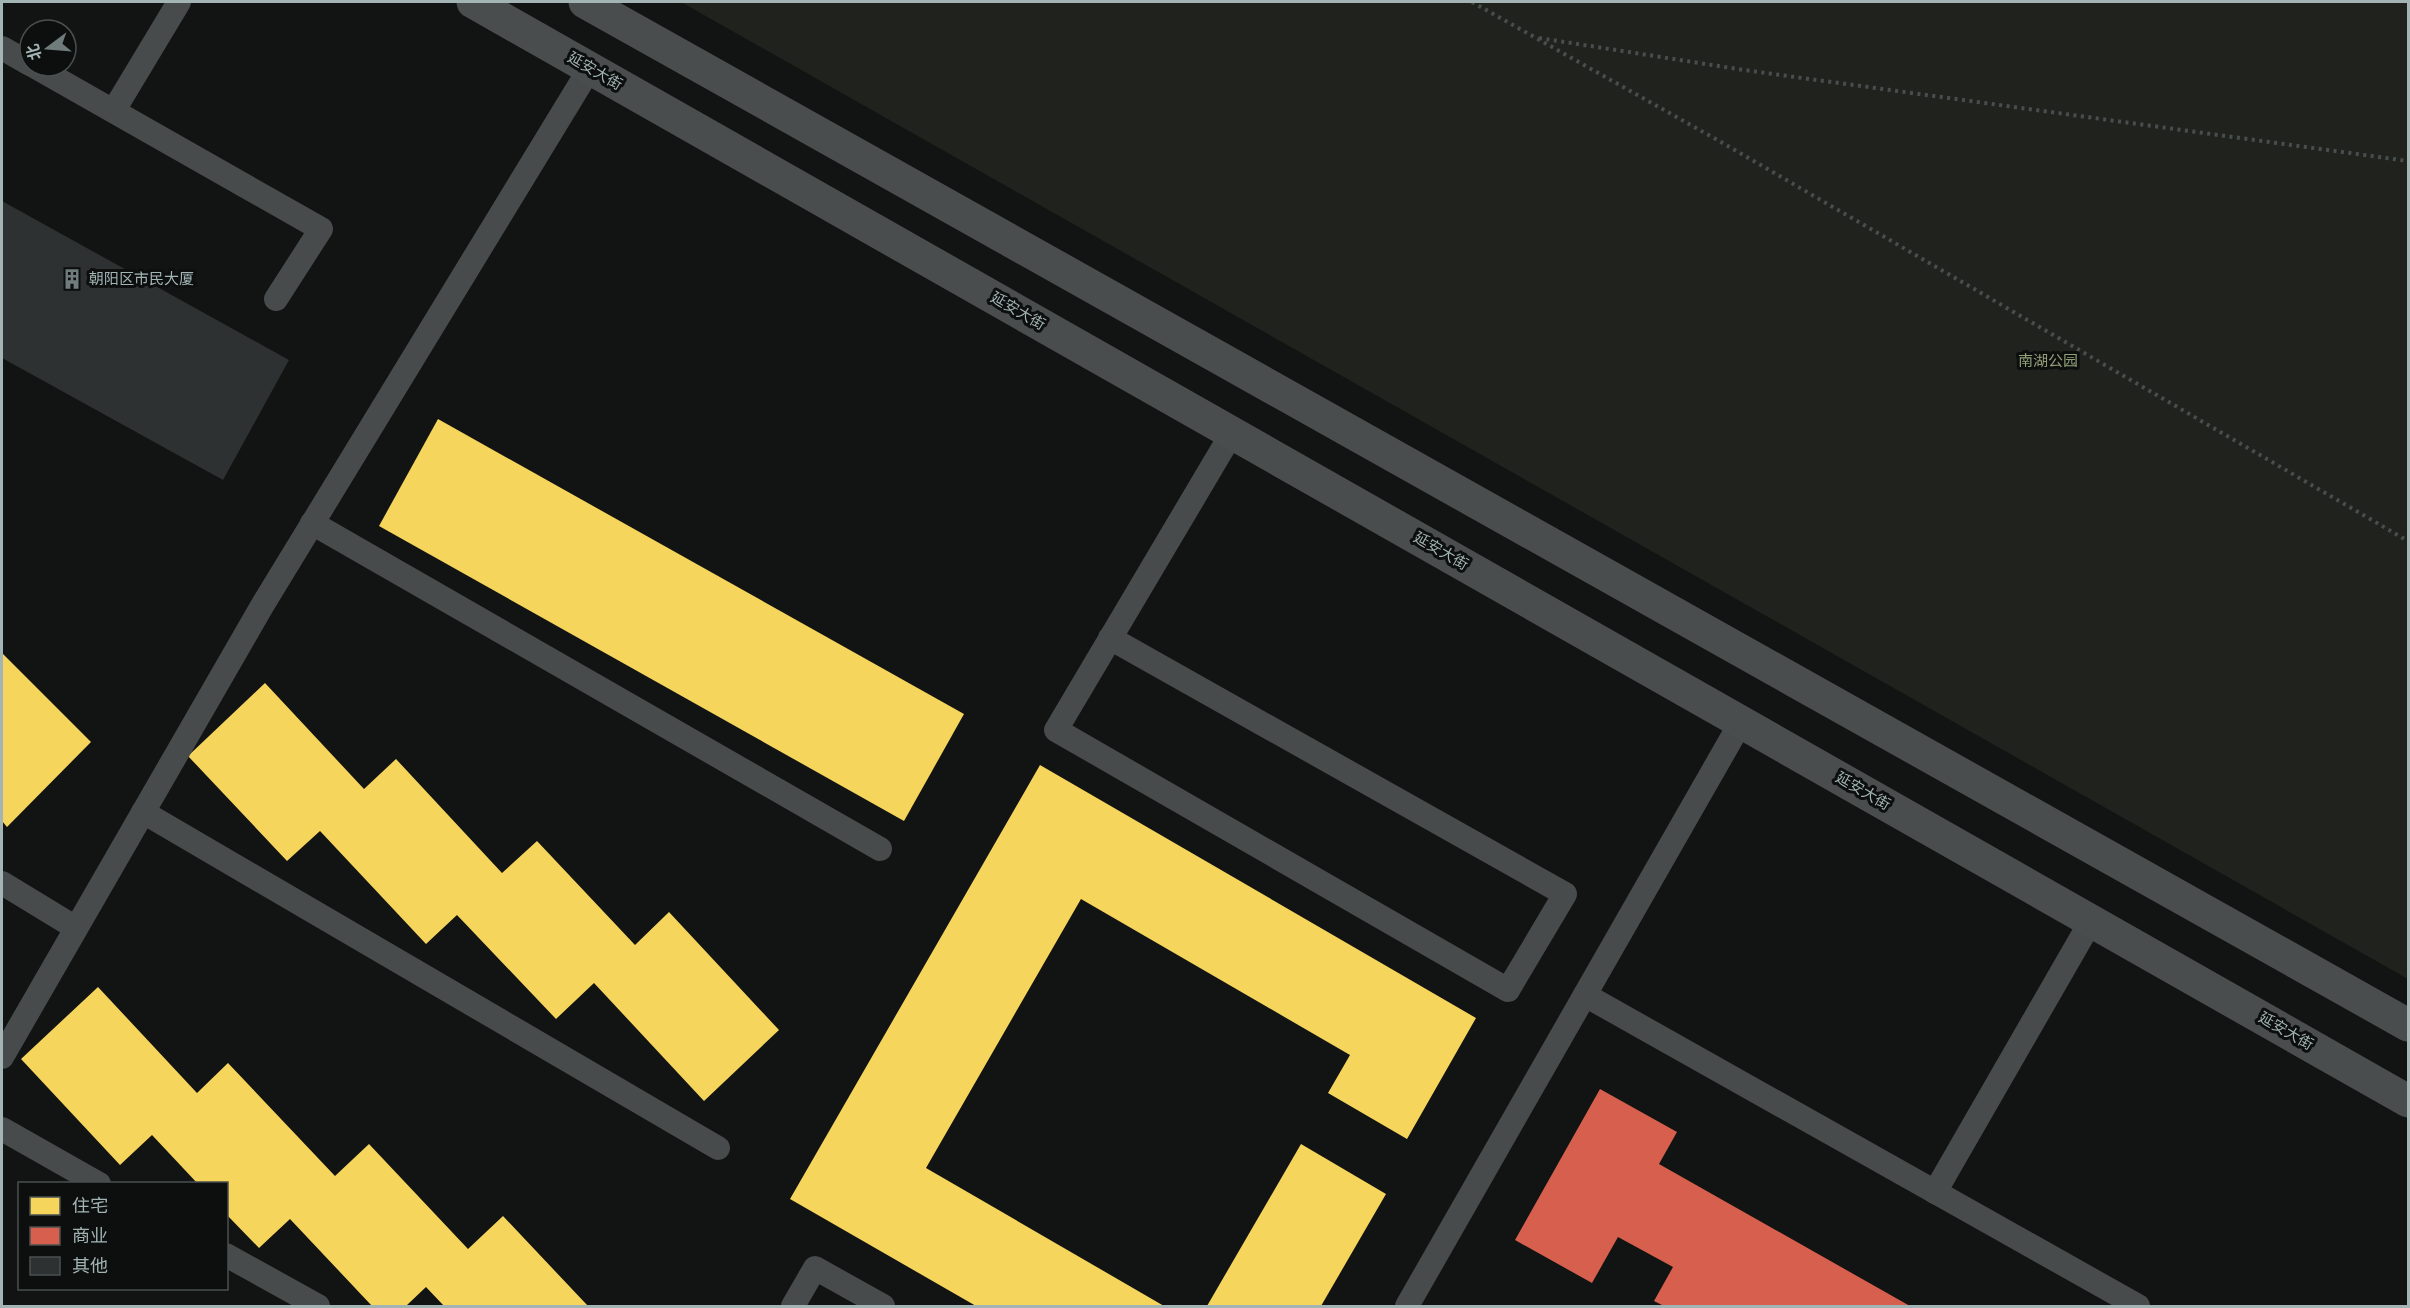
<svg xmlns="http://www.w3.org/2000/svg" width="2410" height="1308" font-family="Montserrat,'Noto Sans SC',sans-serif">
  <style>
    .green { fill: #20231d }
    .homes { fill: #f6d55c }
    .shops { fill: #d6604d }
    .building { fill: #2e3131 }
    .lines { fill: none; stroke-linecap: round; stroke-linejoin: round }
    .path { stroke: #484d4d; stroke-width: 4; stroke-dasharray: 3 4.5; stroke-linecap: butt }
    .lane { stroke: #474b4b; stroke-width: 24 }
    .primary { stroke: #494d4e; stroke-width: 33 }
    .labels { text-anchor: middle; stroke-width: 6; stroke-linejoin: round; paint-order: stroke }
    .street-label { font-size: 15px; fill: #a3b4b4; stroke: #0d0e0e }
    .poi-label { font-size: 15px; fill: #a3b4b4; stroke: #0d0e0e; text-anchor: start }
    .park-label { font-size: 15px; fill: #91a079; stroke: #0d0e0e }
  </style>
  <rect width="100%" height="100%" fill="#121313"/>
  <path class="green" d="M681 2H2408V979Z"/>
  <g class="homes">
    <path d="M438 419 964 714 904 821 379 526Z"/>
    <path d="M2 653 91 742 7 827 2 821Z"/>
    <path d="M265 683 364 789 396 759 502 873 537 841 635 945 669 912 779 1030 704 1101 594 983 556 1019 457 915 426 944 320 831 287 861 188 756Z"/>
    <path d="M1040 765 1476 1018 1407 1139 1328 1093 1350 1055 1081 899 926 1168 1164 1306H976L790 1199Z"/>
    <path d="M98 987 197 1093 228 1063 335 1176 369 1144 468 1249 503 1216 588 1306H444L426 1287 406 1306H372L290 1219 259 1248 226 1214V1184H198L152 1135 120 1165 21 1059Z"/>
    <path d="M1301 1144 1386 1194 1321 1306H1207Z"/>
  </g>
  <path class="shops" d="M1600 1089 1677 1132 1659 1164 1910 1306H1664L1654 1301 1673 1267 1618 1237 1592 1283 1515 1240Z"/>
  <path class="building" d="M2 201 289 360 223 480 2 358Z"/>
  <g class="lines">
    <g class="path">
      <path d="M1472 2 1721 142 2408 541"/>
      <path d="M1539 38 1744 70 2408 161"/>
    </g>
    <g class="lane">
      <path d="M2 48 30 64"/>
      <path d="M34 66 321 229 276 299"/>
      <path d="M114 110 179 2"/>
      <path d="M312 523 880 849"/>
      <path d="M1110 638 1565 894 1508 990 1056 730 1232 433"/>
      <path d="M143 812 718 1148"/>
      <path d="M2 883 76 928"/>
      <path d="M1585 995 2138 1306"/>
      <path d="M2 1057 262 606 590 68"/>
      <path d="M2 1129 99 1184"/>
      <path d="M1935 1192 2091 921"/>
      <path d="M226 1255 318 1306"/>
      <path d="M793 1306 815 1268 883 1306"/>
      <path d="M1407 1306 1741 722"/>
    </g>
    <g class="primary">
      <path d="M473 2 2408 1101"/>
      <path d="M585 2 2408 1025"/>
    </g>
  </g>
  <defs>
    <g id="building-bare" transform="scale(1.62)"><path d="M-4-6H4V6H1V3H-1V6H-4ZM-2.5-4.3h1.7v1.8h-1.7ZM.8-4.3h1.7v1.8H.8ZM-2.5-1h1.7V.8h-1.7ZM.8-1h1.7V.8H.8Z" fill="#707c7c" stroke="#0d0e0e" stroke-width="2.5" paint-order="stroke"/></g>
  </defs>
  <g fill-rule="evenodd">
    <use href="#building-bare" x="72" y="279"/>
  </g>
  <g class="labels">
    <g class="street-label">
      <text transform="translate(595 71) rotate(30)" y="5">延安大街</text>
      <text transform="translate(1018 311) rotate(30)" y="5">延安大街</text>
      <text transform="translate(1441 551) rotate(30)" y="5">延安大街</text>
      <text transform="translate(1863 791) rotate(30)" y="5">延安大街</text>
      <text transform="translate(2286 1031) rotate(30)" y="5">延安大街</text>
    </g>
    <g class="poi-label">
      <text x="89" y="284">朝阳区市民大厦</text>
    </g>
    <g class="park-label">
      <text x="2048" y="366">南湖公园</text>
    </g>
  </g>
  <rect width="2410" height="1308" fill="none" stroke="#a3b4b4" stroke-width="6"/>
  <rect x="18" y="1182" width="210" height="108" fill="#0d0e0e" stroke="#495050" stroke-width="1.5"/>
  <rect x="30" y="1197" width="30" height="18" fill="#f6d55c" stroke="#495050" stroke-width="1.5"/>
  <text x="72" y="1212" font-size="18" fill="#a3b4b4">住宅</text>
  <rect x="30" y="1227" width="30" height="18" fill="#d6604d" stroke="#495050" stroke-width="1.5"/>
  <text x="72" y="1242" font-size="18" fill="#a3b4b4">商业</text>
  <rect x="30" y="1257" width="30" height="18" fill="#2e3131" stroke="#495050" stroke-width="1.5"/>
  <text x="72" y="1272" font-size="18" fill="#a3b4b4">其他</text>
  <g transform="translate(48 48) rotate(254)"><circle r="28" fill="#0d0e0e" stroke="#495050" stroke-width="1.5"/>
  <path d="M0-4.5L10 22L0 15L-10 22Z" fill="#707c7c"/>
  <text y="-9" font-size="16" font-weight="bold" text-anchor="middle" fill="#a3b4b4">北</text>
  </g>
</svg>
